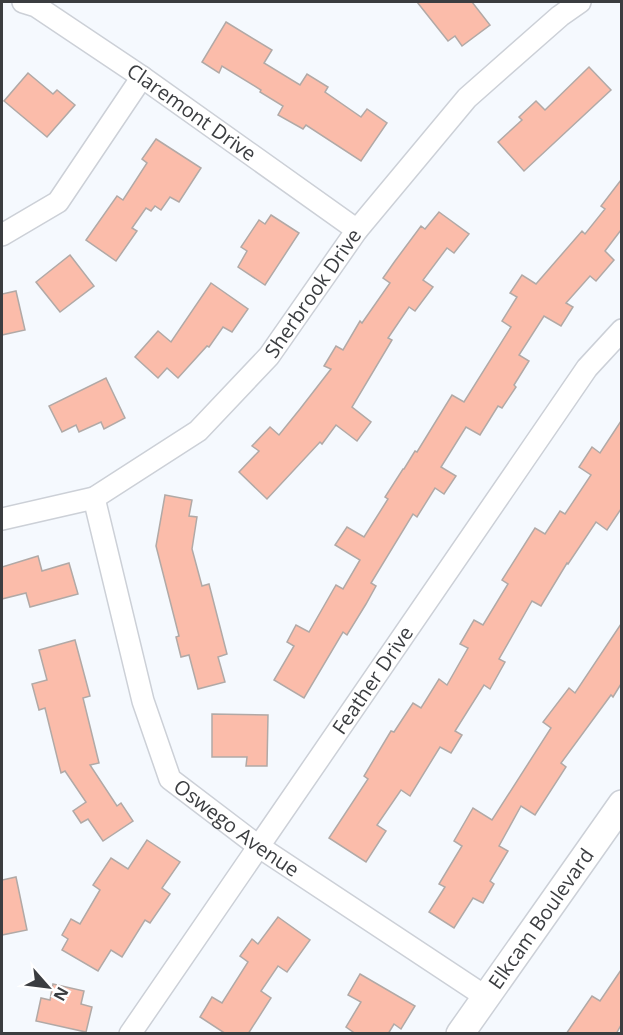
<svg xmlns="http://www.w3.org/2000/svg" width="623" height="1035" font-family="'Open Sans',sans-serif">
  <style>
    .building { fill: #fbbcaa; stroke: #b1a9a6; stroke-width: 1.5 }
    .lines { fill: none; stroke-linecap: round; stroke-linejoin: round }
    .minor-casing { stroke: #ccd0d7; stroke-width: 24 }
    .tertiary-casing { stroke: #ccd0d7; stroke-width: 30 }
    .minor { stroke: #fff; stroke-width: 21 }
    .tertiary { stroke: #fff; stroke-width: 27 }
    .labels { text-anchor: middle; stroke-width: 4.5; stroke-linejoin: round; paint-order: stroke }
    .street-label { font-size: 20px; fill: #3b3d40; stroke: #fff }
  </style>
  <rect width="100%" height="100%" fill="#f5f9fe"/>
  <g class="building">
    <path d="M417 2H472L490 25 462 46 455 36 448 41Z"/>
    <path d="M226 22 272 50 264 63 300 85 307 74 328 87 325 92 361 117 367 109 387 123 361 161 306 125 303 129 278 115 283 106 260 92 261 90 222 66 219 73 202 62Z"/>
    <path d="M589 67 611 90 524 171 498 142 522 120 519 117 536 101 545 110Z"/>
    <path d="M28 73 53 94 57 90 75 105 47 137 4 101Z"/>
    <path d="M156 139 201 168 179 202 170 197 161 210 155 206 151 211 146 208 132 228 137 231 116 261 86 240 117 196 123 200 147 163 142 159Z"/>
    <path d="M621 180V230L605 251 614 260 596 281 590 276 566 303 573 307 561 326 544 316 519 355 529 361 514 385 516 387 502 408 498 406 480 435 466 427 441 467 456 476 444 494 435 488 417 517 413 514 371 583 376 586 366 604 347 635 343 632 304 698 274 680 294 646 287 642 296 625 309 632 336 585 343 589 360 560 335 545 347 527 364 537 388 499 385 497 403 469H404L415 451 417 452 452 395 464 402 511 327 502 321 517 297 510 293 522 275 536 284 582 231 585 234 605 209 601 206Z"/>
    <path d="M439 212 469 234 454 253 447 248 423 280 433 287 415 311 409 307 388 338 392 340 352 407 371 422 357 441 336 425 322 444 320 442 267 499 239 472 259 451 252 446 270 427 279 435 300 409 331 369 324 366 336 346 343 350 360 321 362 323 390 283 383 278 395 261 421 226 425 229Z"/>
    <path d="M271 215 299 233 265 285 238 267 247 251 241 247 259 220 265 224Z"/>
    <path d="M70 255 94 286 60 312 36 282Z"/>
    <path d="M211 283 248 309 232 332 223 327 209 347 207 346 178 378 167 368 158 378 135 357 158 331 171 342Z"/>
    <path d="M16 291 25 330 2 335V294Z"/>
    <path d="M106 378 125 418 104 429 101 422 79 432 76 425 62 432 49 406Z"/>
    <path d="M621 421V509L607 530 596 522 568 564 567 563 541 606 532 601 499 659 505 662 490 689 484 685 455 731 462 735 451 753 440 747 410 796 401 790 377 825 386 831 366 862 329 838 368 779 364 776 391 731 394 732 413 703 421 708 439 679 447 685 468 648 460 644 474 620 483 625 508 584 502 580 535 528 545 534 560 511 565 514 591 475 579 467 592 447 600 453Z"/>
    <path d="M165 495 192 500 189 516 197 517 192 549 202 586 209 584 227 654 218 657 225 682 198 689 189 655 181 657 176 637 179 636 156 546Z"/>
    <path d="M38 556 42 571 69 563 78 594 30 607 26 593 2 599V567Z"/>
    <path d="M621 624V684L613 697 611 695 561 763 566 767 535 815 521 806 499 846 508 851 490 881 494 884 483 903 473 898 454 928 429 912 445 887 439 884 462 846 454 841 473 808 492 820 551 728 543 722 569 688 575 693Z"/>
    <path d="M75 640 90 696 83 698 99 763 90 765 117 806 121 803 133 821 103 841 88 819 81 823 73 811 86 802 65 771 61 773 45 708 39 710 32 684 47 680 39 650Z"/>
    <path d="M212 714 268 715 267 766H246L247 757H212Z"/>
    <path d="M147 840 180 862 162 888 170 894 150 923 145 920 122 957 111 950 98 971 62 950 68 939 62 935 71 919 80 924 100 890 93 885 111 858 128 869Z"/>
    <path d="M16 877 27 930 2 935V880Z"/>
    <path d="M278 917 310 940 287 972 278 966 261 991 271 998 248 1034H226L200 1017 212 997 222 1003 248 962 240 956 252 939 258 944Z"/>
    <path d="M621 970V1025L616 1034H566L592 996 600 1001Z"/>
    <path d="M360 974 415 1006 401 1029 394 1024 388 1034H356L346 1027 361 1002 348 995Z"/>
    <path d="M53 984 84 991 81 1004 92 1007 86 1032 36 1021 41 998 50 1000Z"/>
  </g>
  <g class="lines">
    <g class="minor-casing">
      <g id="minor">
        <path id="s1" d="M23 2 36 6 142 77 357 230"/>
        <path d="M2 235 58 202 142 77"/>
        <path id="s2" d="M94 498 143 701 170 779 258 846 486 997"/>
        <path id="s3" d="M2 519 94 498 198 431 269 356 357 230 467 98 560 16 580 2"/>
        <path id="s4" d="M130 1034 587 368 622 330"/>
      </g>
    </g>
    <g class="tertiary-casing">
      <g id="tertiary">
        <path id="s5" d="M460 1034 622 804"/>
      </g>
    </g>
    <use href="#minor" class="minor"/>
    <use href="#tertiary" class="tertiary"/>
  </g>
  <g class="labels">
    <g class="street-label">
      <text dy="7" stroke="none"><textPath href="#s1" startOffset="202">Claremont Drive</textPath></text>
      <text dy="7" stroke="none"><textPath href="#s3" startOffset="398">Sherbrook Drive</textPath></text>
      <text dy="7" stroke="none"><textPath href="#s4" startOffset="429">Feather Drive</textPath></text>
      <text dy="7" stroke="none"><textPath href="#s2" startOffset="374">Oswego Avenue</textPath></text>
      <text dy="7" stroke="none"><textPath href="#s5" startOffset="141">Elkcam Boulevard</textPath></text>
    </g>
  </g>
  <rect width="623" height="1035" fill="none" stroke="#3b3d40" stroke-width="6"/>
  <g transform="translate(48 987) rotate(118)" stroke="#ffffff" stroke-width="4.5" paint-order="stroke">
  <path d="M0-4.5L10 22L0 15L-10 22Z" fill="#3b3d40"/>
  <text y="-9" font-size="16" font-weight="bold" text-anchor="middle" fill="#3b3d40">N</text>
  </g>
</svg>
